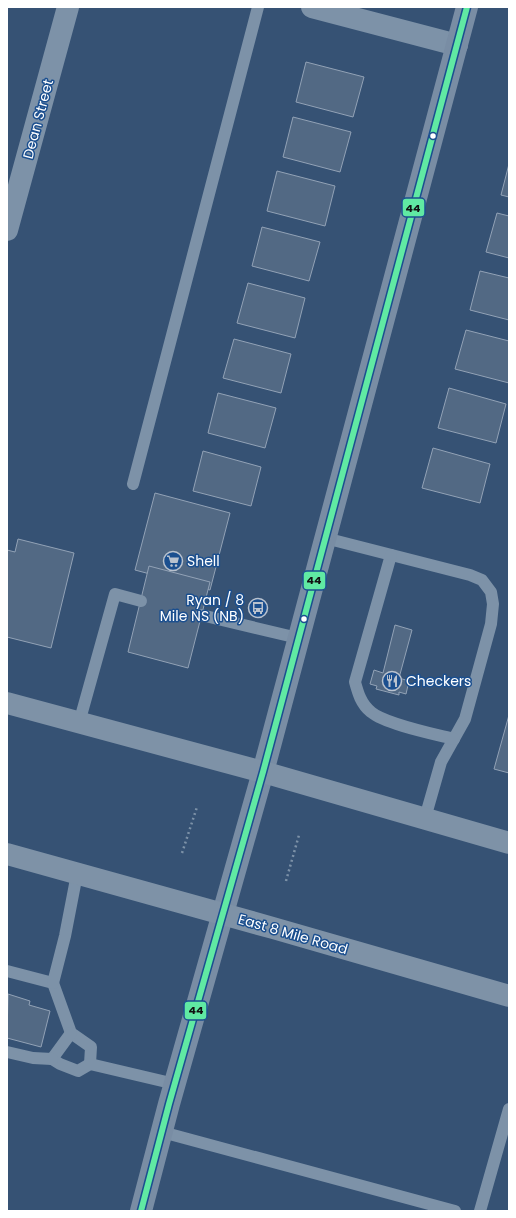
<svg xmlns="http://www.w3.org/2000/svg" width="516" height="1218" font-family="Poppins,sans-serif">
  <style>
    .building { fill: #526984; stroke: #92a2b6 }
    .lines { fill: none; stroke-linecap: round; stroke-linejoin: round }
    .path { stroke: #7d92a8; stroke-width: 2.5; stroke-dasharray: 2 3; stroke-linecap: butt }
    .lane { stroke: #7d92a8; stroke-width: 12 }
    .street { stroke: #7d92a8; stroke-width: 22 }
    .secondary { stroke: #798da4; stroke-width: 22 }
    .highway { stroke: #7e92a7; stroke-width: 22 }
    .bus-1-casing { stroke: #1b4f8f; stroke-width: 9 }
    .bus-1 { stroke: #60e9a3; stroke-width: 6 }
    .bus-dot { fill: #fff; stroke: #1b4f8f; stroke-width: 1.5 }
    .labels { text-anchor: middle; stroke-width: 3; stroke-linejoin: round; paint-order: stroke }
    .street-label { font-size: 14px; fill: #fff; stroke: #1b4f8f }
    .poi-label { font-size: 14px; fill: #fff; stroke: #1b4f8f; text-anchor: start }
    .line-badge { stroke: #1b4f8f; stroke-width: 1.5 }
    .pale-badge-label { font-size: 11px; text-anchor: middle; font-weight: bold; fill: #111 }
  </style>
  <rect width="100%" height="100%" fill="#365274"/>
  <g class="building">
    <path d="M306 62 364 77 353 117 296 102Z"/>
    <path d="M293 117 351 132 340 172 283 157Z"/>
    <path d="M509 164V197L501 195Z"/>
    <path d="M277 171 335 186 325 226 267 211Z"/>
    <path d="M497 213 509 216V258L486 252Z"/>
    <path d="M262 227 320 242 309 281 252 266Z"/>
    <path d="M480 271 509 278V320L470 310Z"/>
    <path d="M248 283 305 298 295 338 237 323Z"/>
    <path d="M466 330 509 341V383L455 369Z"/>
    <path d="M234 339 291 354 281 393 223 378Z"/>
    <path d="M449 388 506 404 496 443 438 428Z"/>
    <path d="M218 393 276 408 265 448 208 433Z"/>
    <path d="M433 448 490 464 480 503 422 488Z"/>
    <path d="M203 451 261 467 251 506 193 491Z"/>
    <path d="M155 493 230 513 210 590 135 570Z"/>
    <path d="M18 539 74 553 51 648 7 637V550L15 552Z"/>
    <path d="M149 566 210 582 188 668 128 652Z"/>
    <path d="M395 625 412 630 399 678 409 681 406 694 399 692V695L376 689 377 686 370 684 374 670 383 673Z"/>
    <path d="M509 715V773L494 769Z"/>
    <path d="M8 994 30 1001 29 1005 50 1011 41 1047 7 1038Z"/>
  </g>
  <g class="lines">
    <g class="path">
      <path d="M182 853 197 807"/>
      <path d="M286 881 299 835"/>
    </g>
    <g class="lane">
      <path d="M133 484 258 7"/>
      <path d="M325 538 470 575 482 580 491 592 493 604 491 624 465 719 441 762 425 818"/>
      <path d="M391 555 355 682C358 693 361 704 371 712 385 724 434 734 454 739"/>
      <path d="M201 615 298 638"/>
      <path d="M79 723 115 594 141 601"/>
      <path d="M7 971 53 983 71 1033 91 1047 90 1064"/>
      <path d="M53 983 65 936 77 874"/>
      <path d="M71 1033 52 1059 60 1064 78 1071 90 1064 175 1084"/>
      <path d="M7 1052 33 1058 52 1059"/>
      <path d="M162 1132 455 1211"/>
      <path d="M480 1211 509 1109"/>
    </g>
    <g class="street">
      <path d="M312 7 457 45"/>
      <path d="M7 230 68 7"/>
    </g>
    <path class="secondary" d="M141 1211 169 1104 263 772 467 7"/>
    <g class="highway">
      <path d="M7 703 263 772 509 843"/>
      <path d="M7 854 273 928 509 996"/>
    </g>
    <g class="bus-1-casing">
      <path id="bus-1" d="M141 1211 169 1104 263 772 467 7"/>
    </g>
    <use href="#bus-1" class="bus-1"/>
  </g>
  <defs>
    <g id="supermarket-ring" transform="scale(1)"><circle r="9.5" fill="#1b4f8f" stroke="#b9c2ce" stroke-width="1.5"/><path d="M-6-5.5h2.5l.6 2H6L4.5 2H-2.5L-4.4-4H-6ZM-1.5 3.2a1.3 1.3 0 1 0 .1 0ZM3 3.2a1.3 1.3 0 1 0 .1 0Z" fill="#b9c2ce"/></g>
    <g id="bus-ring" transform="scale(1)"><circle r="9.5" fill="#1b4f8f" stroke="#b9c2ce" stroke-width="1.5"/><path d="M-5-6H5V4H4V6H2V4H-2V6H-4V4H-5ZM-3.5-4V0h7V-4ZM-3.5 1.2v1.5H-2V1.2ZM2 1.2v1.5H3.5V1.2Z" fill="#b9c2ce"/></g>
    <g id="restaurant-ring" transform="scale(1)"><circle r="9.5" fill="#1b4f8f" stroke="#b9c2ce" stroke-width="1.5"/><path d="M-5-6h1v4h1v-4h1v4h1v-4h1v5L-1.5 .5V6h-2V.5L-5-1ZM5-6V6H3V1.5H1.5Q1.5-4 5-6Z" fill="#b9c2ce"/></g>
  </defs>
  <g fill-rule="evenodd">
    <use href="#supermarket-ring" x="173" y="561"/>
    <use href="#bus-ring" x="258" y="608"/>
    <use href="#restaurant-ring" x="392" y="681"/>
  </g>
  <g class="bus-dot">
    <circle cx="433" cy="136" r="3.5"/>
    <circle cx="304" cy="619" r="3.5"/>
  </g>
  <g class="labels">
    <g class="street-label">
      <text transform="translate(38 119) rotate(-75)" y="5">Dean Street</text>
      <text transform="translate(293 934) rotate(16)" y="5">East 8 Mile Road</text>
    </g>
    <g class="poi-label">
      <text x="187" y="566">Shell</text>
      <text x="244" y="605" text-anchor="end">Ryan / 8<tspan x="244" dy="16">Mile NS (NB)</tspan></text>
      <text x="406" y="686">Checkers</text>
    </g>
  </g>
  <g class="line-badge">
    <rect x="402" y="198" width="23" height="19" rx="4" fill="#60e9a3"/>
    <rect x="303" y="571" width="23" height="19" rx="4" fill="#60e9a3"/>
    <rect x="184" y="1001" width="23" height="19" rx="4" fill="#60e9a3"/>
  </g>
  <g class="pale-badge-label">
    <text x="413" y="212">44</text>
    <text x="314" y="584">44</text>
    <text x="196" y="1014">44</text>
  </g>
  <rect width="516" height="1218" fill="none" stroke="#ffffff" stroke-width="16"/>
</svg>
